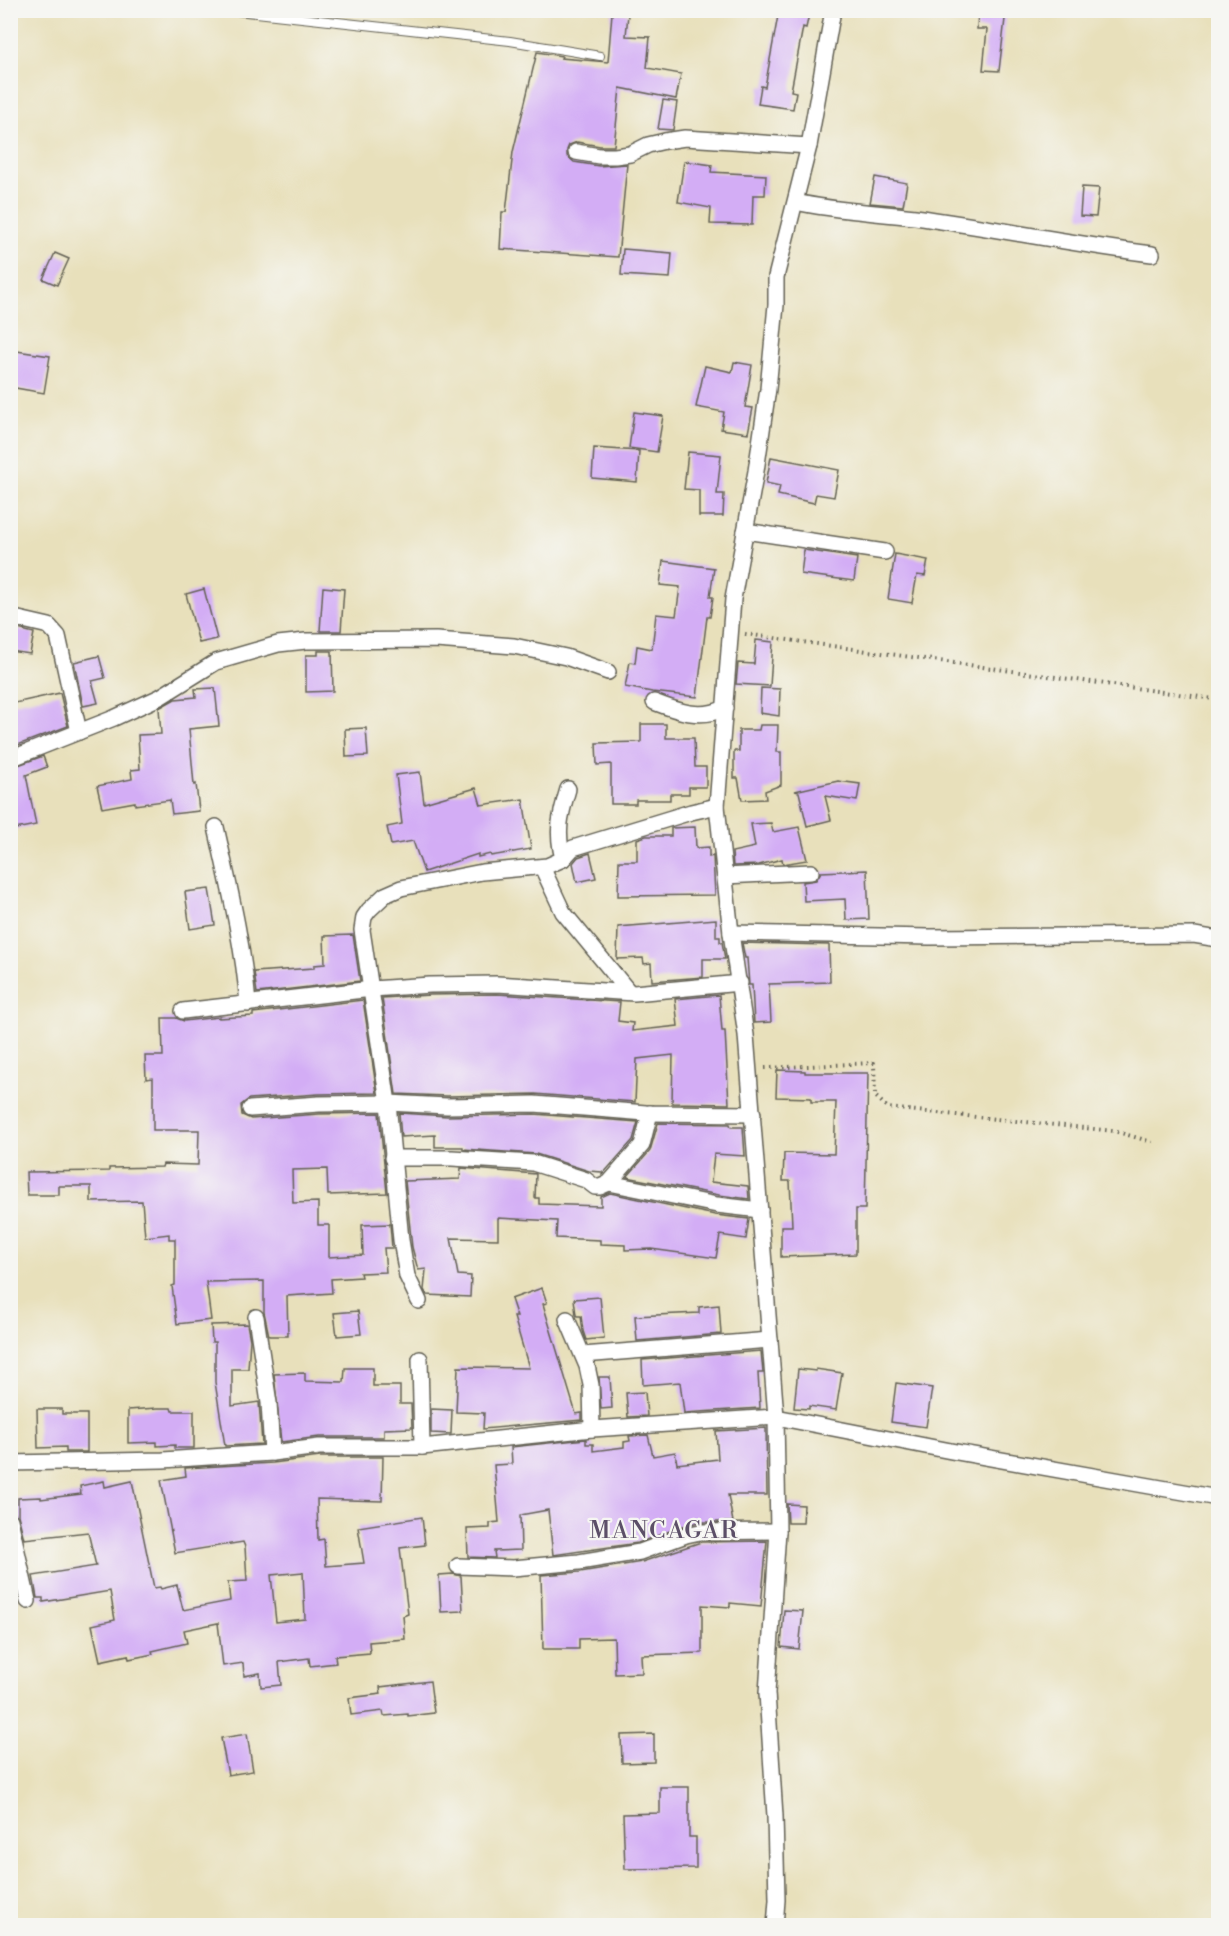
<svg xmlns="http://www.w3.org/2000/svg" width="1229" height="1936" font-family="'Libre Bodoni',serif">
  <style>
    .building { fill: #d3adf5; fill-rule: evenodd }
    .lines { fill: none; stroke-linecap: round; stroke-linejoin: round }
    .service-casing { stroke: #636154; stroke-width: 10 }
    .minor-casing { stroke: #636154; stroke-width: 18 }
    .path { stroke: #636154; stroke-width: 4; stroke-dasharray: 1.5 4.5; stroke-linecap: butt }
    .service { stroke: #fff; stroke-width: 8 }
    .minor { stroke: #fff; stroke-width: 15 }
    .labels { text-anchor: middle; stroke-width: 4.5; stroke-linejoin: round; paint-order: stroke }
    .quarter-label { font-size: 24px; letter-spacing: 1.5px; fill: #5c4f68; stroke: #f6f6f2 }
  </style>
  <rect width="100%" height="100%" fill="#f6f6f2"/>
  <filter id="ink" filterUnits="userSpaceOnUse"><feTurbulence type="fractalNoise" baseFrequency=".0167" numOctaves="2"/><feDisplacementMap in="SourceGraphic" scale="12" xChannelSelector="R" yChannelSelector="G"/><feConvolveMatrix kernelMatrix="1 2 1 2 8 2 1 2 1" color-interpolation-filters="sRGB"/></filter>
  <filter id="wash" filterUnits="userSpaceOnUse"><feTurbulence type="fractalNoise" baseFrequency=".008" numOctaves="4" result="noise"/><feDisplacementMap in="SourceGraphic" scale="24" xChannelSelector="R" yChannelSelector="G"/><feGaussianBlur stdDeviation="1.35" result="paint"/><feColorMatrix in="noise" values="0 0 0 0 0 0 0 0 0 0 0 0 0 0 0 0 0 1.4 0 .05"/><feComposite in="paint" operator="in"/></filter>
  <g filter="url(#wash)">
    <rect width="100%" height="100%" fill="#e8e0bb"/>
    <g id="blocks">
      <g class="building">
        <path d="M779 10H810L806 28 803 27 791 91 796 92 793 109 758 104 761 86 765 87Z"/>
        <path d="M978 10H1006L999 71 983 70 987 29H977Z"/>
        <path d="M612 13 628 14 626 36 650 37 647 68 681 74 676 99 620 88 614 146H600L577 142 569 145 567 150V156L574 162 599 166 627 164 618 257 500 249 502 212H506L513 152 537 52 562 56 561 58 608 62Z"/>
        <path d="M663 100 677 102 673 130 658 129Z"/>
        <path d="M684 161 712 165 711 172 766 175 765 195H753L752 225 710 224 711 208 678 202Z"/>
        <path d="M875 177 907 183 903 206 870 203Z"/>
        <path d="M1082 187 1099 188 1096 217 1080 216Z"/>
        <path d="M623 249 672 253 670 278 621 275Z"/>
        <path d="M55 253 69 259 57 285 43 279Z"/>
        <path d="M10 350 50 356 44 393 10 387Z"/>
        <path d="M734 362 752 365 745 407 753 408 748 433 721 429 724 412 696 407 705 366 732 372Z"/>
        <path d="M634 412 663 416 657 452 629 448Z"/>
        <path d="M594 448 639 451 637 482 592 478Z"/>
        <path d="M688 452 721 455 717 494H724L723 516H699V490L684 489Z"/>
        <path d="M771 457 839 470 834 497 816 494 814 503 778 495 780 486 766 483Z"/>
        <path d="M804 550 857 558 854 581 801 574Z"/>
        <path d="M895 554 928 560 925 576 917 575 912 603 888 599Z"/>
        <path d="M663 561 714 568 710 597H713L710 617H707L697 697 652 692 625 687 630 662 635 663 637 646 652 649 656 614 676 616 680 587 660 585Z"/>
        <path d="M323 587 344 589 341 631H320Z"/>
        <path d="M204 589 217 639 199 643 186 594Z"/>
        <path d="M10 627 34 633 30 654 10 651Z"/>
        <path d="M756 640 773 642 770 686 736 684 738 663 754 664Z"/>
        <path d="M318 651H332L333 691 306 692V655H318Z"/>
        <path d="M99 656 105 678 92 681 98 703 83 706 74 662Z"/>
        <path d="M215 688 219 726 189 729 194 785 196 784 199 811 172 814 170 800 135 805V802L102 808 97 786 132 779 131 770 140 769 138 735 161 734 159 708 175 699 196 697 195 689Z"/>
        <path d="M761 688 780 689 779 716 760 713Z"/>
        <path d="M60 693 68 726 10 748V704Z"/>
        <path d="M641 724H666V738H694L695 767H706V787H689V794H670V800H636V804H611V764L597 765 596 743 641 742Z"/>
        <path d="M760 725H778L777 752H781V785L765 791 766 799 742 800 738 778H734V751H739V730H759Z"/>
        <path d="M366 728 368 756 346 757 345 729Z"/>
        <path d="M43 756 47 767 26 775 36 825 10 830V768Z"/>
        <path d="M420 772 424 803 476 788 481 805 523 799 531 849 491 856 490 854 478 857V854L424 872 413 841 391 845 387 827 402 824 396 775Z"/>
        <path d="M838 781 860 784 857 801 825 796 831 820 807 826 799 792 795 791Z"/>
        <path d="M771 823 773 832 799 827 807 860 783 864 782 859 759 865 733 866 732 852 755 847 751 824Z"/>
        <path d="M695 827 696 848 709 847V857L713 856 715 895 618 896 619 861H637V839L646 836H671V828Z"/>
        <path d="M590 853 596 878 577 882 573 863 578 857Z"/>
        <path d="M867 870 869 919 846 920 845 899 804 901 803 882 816 880 821 872Z"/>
        <path d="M209 889 215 925 190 929 185 892Z"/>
        <path d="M716 919V937H720V942H722L725 959H703V977L652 981 651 963 644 964 643 958 617 959 618 927Z"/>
        <path d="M353 935 360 981 257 993 254 972 314 968V965L325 964 324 936Z"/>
        <path d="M742 943 829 945 830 982 769 984 771 1022 754 1023 752 985H749L747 958H745Z"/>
        <path d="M497 994 620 1002 618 1021 633 1023 632 1031 678 1026 675 999 719 995 722 1031H725L729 1104 672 1103 673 1055 637 1059 635 1102 535 1094 447 1096 396 1094 382 998 430 995Z"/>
        <path d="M363 1000 377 1093 318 1094 249 1099 241 1105 242 1115 251 1119 319 1114 379 1113 387 1193 328 1195 327 1169 292 1170 293 1203 318 1202V1225H329V1257L363 1255 362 1225 390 1224 392 1248H384L386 1272 360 1273 361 1277 331 1279 332 1293 287 1296 288 1336H269L264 1312V1281L206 1282 211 1320 177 1324 172 1286 175 1285V1239H169V1234L145 1237 142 1201 91 1202V1186H59V1195H27L26 1172 109 1171V1168L162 1167 163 1164 198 1165 199 1130H153V1078L146 1079 145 1056H163L162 1018H176L184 1021 219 1017V1018L253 1016V1013Z"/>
        <path d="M777 1070 805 1071V1073H868L865 1209H856V1254L781 1257V1226H792L790 1181H783L784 1153 834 1154 836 1102H811V1098L776 1097Z"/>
        <path d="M399 1113 447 1116 534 1114 638 1122 633 1140 602 1175V1172L589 1171 536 1154 463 1149V1147H435V1135L401 1137Z"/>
        <path d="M658 1123 730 1124 731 1127H743L745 1156 714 1154 711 1182 748 1186 749 1199 719 1195 627 1177 650 1151Z"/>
        <path d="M461 1168 536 1174 535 1198H539V1204L601 1206V1197L610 1193 715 1215 749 1219 746 1239 720 1235 716 1258 651 1249 625 1250V1245L600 1244V1240L556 1238 557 1221 498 1218V1239L451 1238 458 1275 471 1276 470 1297 427 1295 424 1290 426 1269 418 1270 412 1247 405 1181 460 1179Z"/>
        <path d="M542 1288 547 1303 543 1304 576 1414 582 1413V1420L483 1429 484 1413 456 1412 458 1367 529 1368 514 1317H517L511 1299Z"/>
        <path d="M600 1297 604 1338 586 1340 583 1331 581 1316H577L576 1315 574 1299Z"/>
        <path d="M719 1305 721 1334 637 1341 635 1316 699 1313V1307Z"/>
        <path d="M358 1311 361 1334 337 1336 334 1313Z"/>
        <path d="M247 1324 250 1340 248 1369H232V1406L259 1402 262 1444 225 1446 215 1382V1342H212L211 1325Z"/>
        <path d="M761 1351 763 1373H758L760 1408 684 1413 680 1382 643 1385 642 1360Z"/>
        <path d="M345 1368H373V1386H400V1404H411L412 1428 384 1429V1437H319L281 1442 274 1374 305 1373V1381L344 1382Z"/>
        <path d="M798 1369 816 1371V1369L842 1373 836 1410 809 1406V1409L794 1408Z"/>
        <path d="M599 1377H610L612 1408 601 1409Z"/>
        <path d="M896 1383 932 1388 926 1427 891 1422Z"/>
        <path d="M645 1392 647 1416 628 1417 626 1393Z"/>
        <path d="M157 1408H171L172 1411H194V1448H175V1445L157 1446V1442L128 1443V1410Z"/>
        <path d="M37 1409H62V1414H87V1452H66V1447L38 1448Z"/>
        <path d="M431 1409 452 1410 451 1434 431 1433Z"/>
        <path d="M766 1428 767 1495H728L733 1522H698L683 1526 638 1543 553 1555 548 1510 520 1515 521 1550 494 1551 495 1558 468 1557 467 1529 490 1528V1523L499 1522 494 1465 512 1464 511 1447 586 1439V1444H593V1451L624 1447V1442L630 1441 629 1436 648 1435 653 1456 675 1452 677 1464 718 1459 716 1431Z"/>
        <path d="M320 1457H383L382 1501 317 1499 318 1540 324 1539 326 1566 364 1563 358 1527 422 1517 425 1545 400 1548 408 1614 403 1616 405 1639 369 1642 370 1653 335 1656 336 1663 310 1666 309 1658 279 1662 281 1685 261 1687 260 1673 244 1676 243 1663 223 1666 218 1623 184 1630 187 1643 152 1651 153 1654 129 1659 128 1655 100 1661 92 1625 115 1620 110 1591 43 1602V1598H37L33 1576 96 1566 88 1532 24 1539 18 1515V1498L41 1497V1499L81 1494 80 1486 104 1481 105 1487 132 1481 154 1588 160 1587 161 1589 177 1585 183 1610 230 1601 228 1582 247 1581 245 1547 243 1542 175 1553 161 1480 186 1476 185 1468 273 1463ZM303 1572 305 1619 276 1622 271 1575Z"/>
        <path d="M787 1504 804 1505 803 1523H788Z"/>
        <path d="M767 1541 761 1606 730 1603V1607L702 1605V1653L641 1655 642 1673 615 1674 614 1638 579 1639V1649H543L541 1575 580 1572 642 1562 701 1542Z"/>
        <path d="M453 1574 461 1576 463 1611 441 1612 439 1575Z"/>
        <path d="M10 1580H13L18 1602 10 1603Z"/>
        <path d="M784 1610 803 1611 799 1649 781 1647Z"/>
        <path d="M430 1681 434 1713 408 1716V1714L384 1716 383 1711 351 1715 349 1698 381 1694 380 1687Z"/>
        <path d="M247 1734 253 1771 228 1775 221 1738Z"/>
        <path d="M654 1734V1762L622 1763 621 1735Z"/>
        <path d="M660 1787H689V1837H696V1868L625 1869 623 1814 660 1813Z"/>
      </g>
    </g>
  </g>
  <g filter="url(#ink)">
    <use href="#blocks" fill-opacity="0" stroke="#636154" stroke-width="1.5"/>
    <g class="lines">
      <g class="service-casing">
        <path id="service" d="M228 10 510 41 600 56"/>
      </g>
      <g class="minor-casing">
        <g id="minor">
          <path d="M576 152 599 156H615L630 154 648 145 665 141 685 138 809 146"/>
          <path d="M796 202C834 211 875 212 915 217 994 228 1072 244 1152 254"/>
          <path d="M745 531 885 552"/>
          <path d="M10 617 49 626 58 636 79 732"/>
          <path d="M654 702C677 711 701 720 725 708"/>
          <path d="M10 759 114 718 160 697 216 662 278 644 306 641 436 640 514 646 566 657 608 672"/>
          <path d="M216 827C229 886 243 943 248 1004"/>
          <path d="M563 859C556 831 560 816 568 789"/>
          <path d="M542 867 563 912 629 992"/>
          <path d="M725 876 811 872"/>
          <path d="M731 933 929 937 1194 935 1218 939"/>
          <path d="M183 1011 372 989 430 985 497 984 634 993 740 983"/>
          <path d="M250 1109 319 1104 388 1103 447 1106 534 1104 646 1113 753 1114"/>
          <path d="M392 1158H452L533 1163 586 1180 595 1187H600L609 1183 717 1205 760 1210"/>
          <path d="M609 1183 642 1145 650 1113"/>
          <path d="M419 1301 407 1276 401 1240 388 1103 362 930 364 917 369 910 385 895 401 888 482 872 547 866 563 859 573 848 691 812 717 806"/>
          <path d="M256 1317 269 1403 272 1453"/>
          <path d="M567 1319 587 1366 591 1385 592 1429"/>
          <path d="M583 1355 770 1340"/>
          <path d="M420 1359 422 1447"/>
          <path d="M10 1463 163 1460 272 1453 319 1447H422L592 1429 776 1417 951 1451 1218 1498"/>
          <path d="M10 1520 28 1601"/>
          <path d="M458 1566 513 1568 579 1562 640 1552 686 1535 700 1532 778 1531"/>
          <path d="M775 1926 777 1900 775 1816 767 1693 778 1531 776 1417 746 1035 731 933 717 806 733 599 756 471 768 389 776 305V277L809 146 833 10"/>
        </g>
      </g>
      <g class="path">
        <path d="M745 634 1214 699"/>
        <path d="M765 1068 874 1063 875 1096 888 1108 1114 1131 1152 1142"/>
      </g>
      <use href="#service" class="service"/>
      <use href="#minor" class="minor"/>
    </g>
  </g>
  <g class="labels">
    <g class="quarter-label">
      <text x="664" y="1538">MANCAGAR</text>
    </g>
  </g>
  <rect width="1229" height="1936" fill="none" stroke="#f6f6f2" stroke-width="36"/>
</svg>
